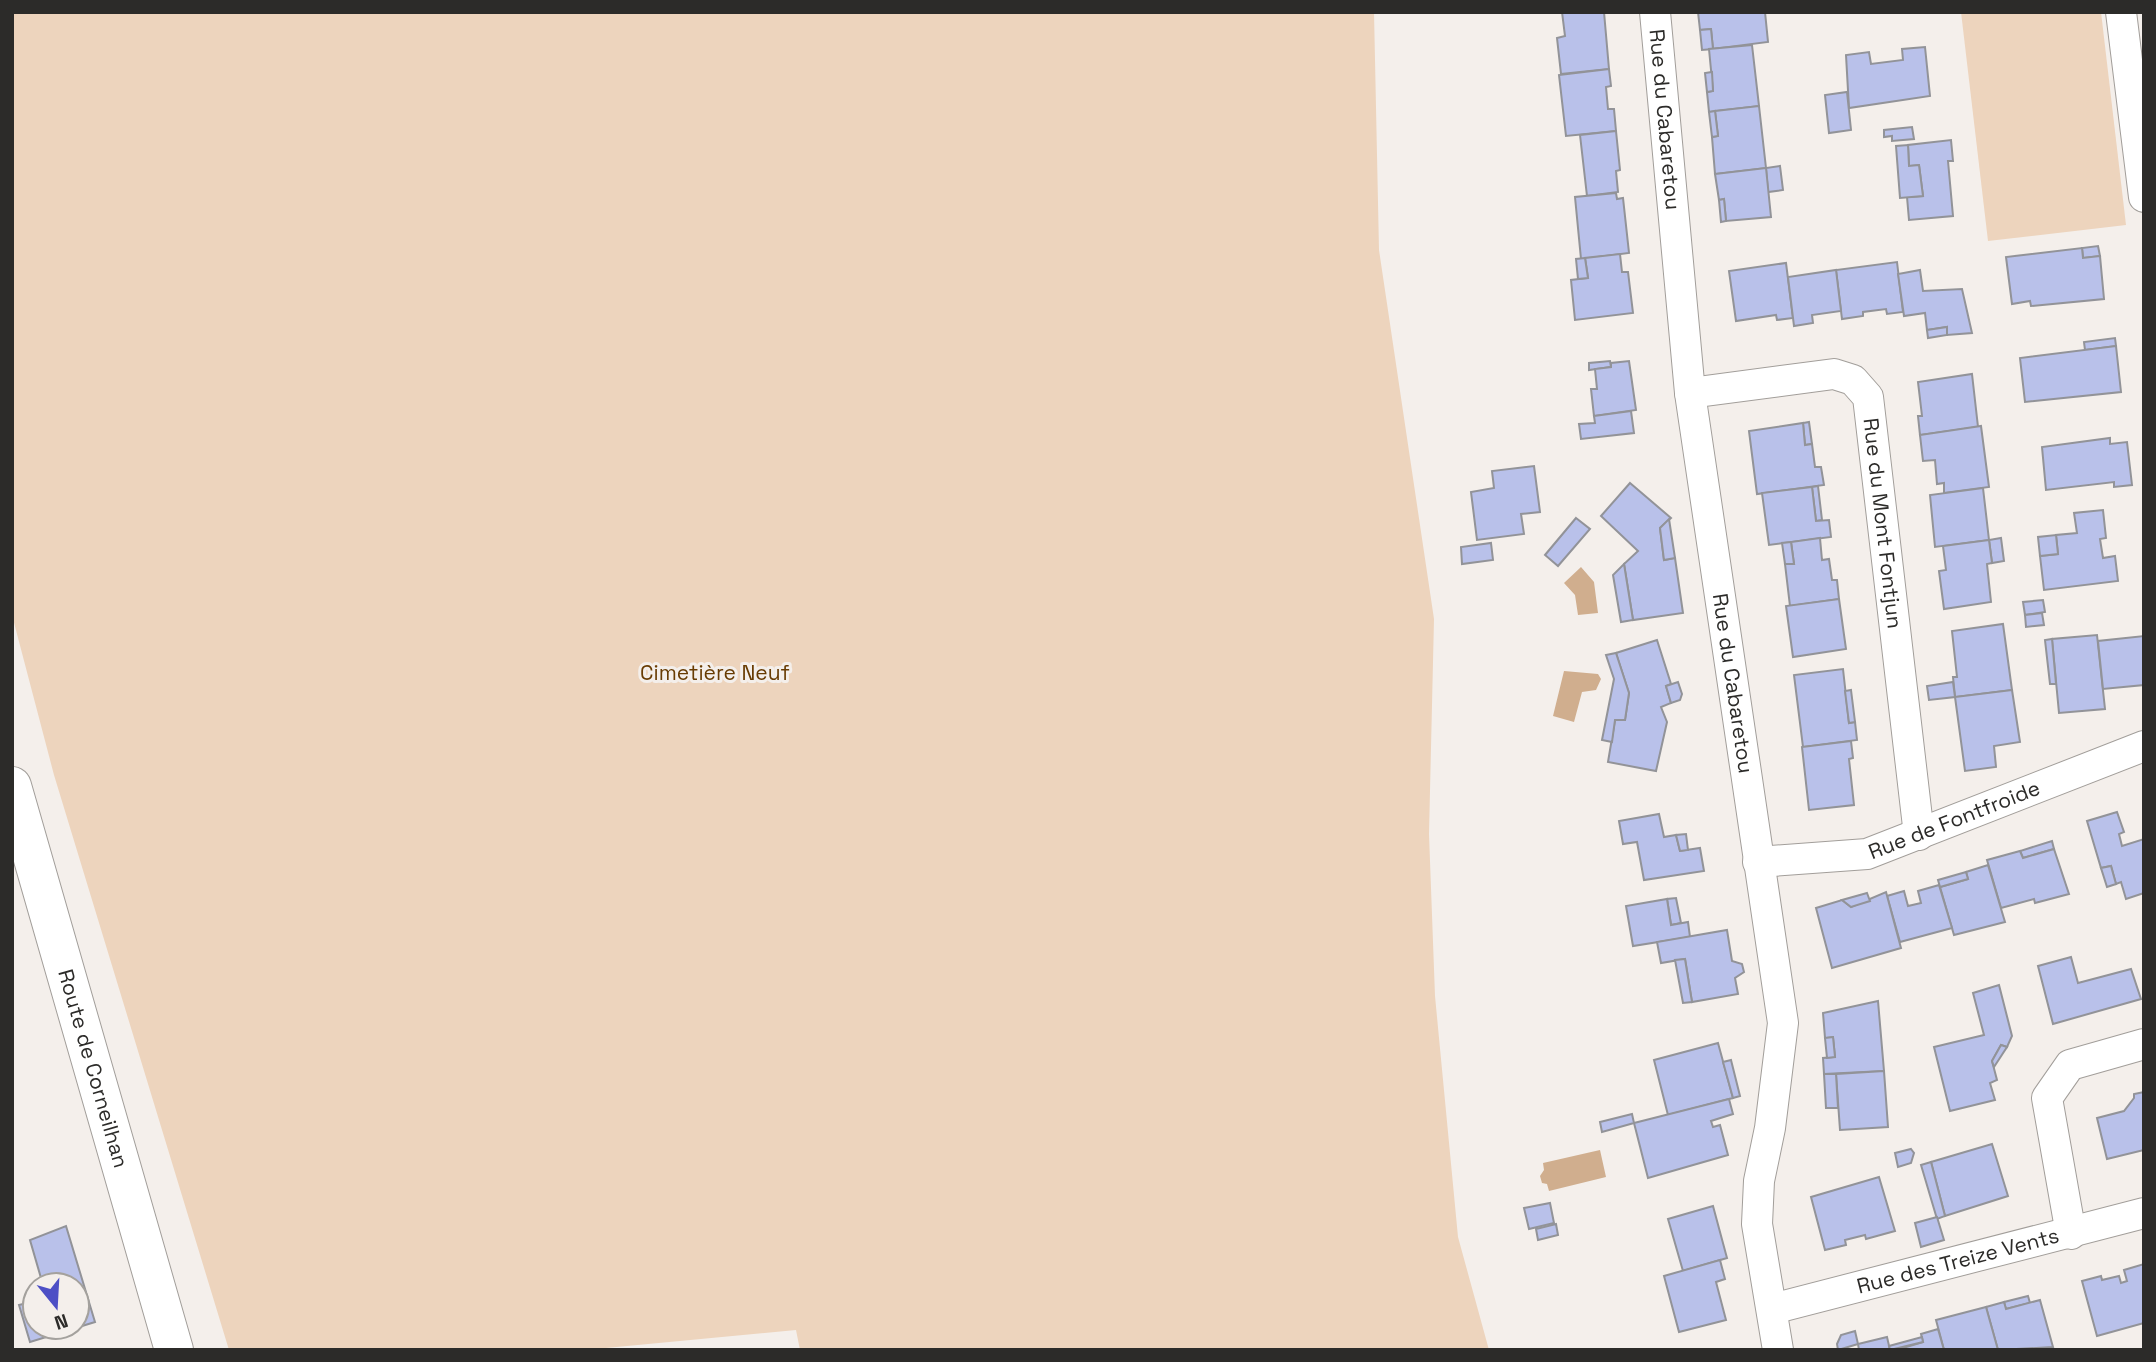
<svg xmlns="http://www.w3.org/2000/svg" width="2156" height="1362" font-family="'Space Grotesk',sans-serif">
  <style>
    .green { fill: #edd4bd }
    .water { fill: #d0ae8e }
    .building { fill: #b9c1ea; stroke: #929398; stroke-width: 2 }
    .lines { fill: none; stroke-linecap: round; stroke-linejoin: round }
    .street-casing { stroke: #a29e9a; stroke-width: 32 }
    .secondary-casing { stroke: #a29e9a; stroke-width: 40 }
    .street { stroke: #fff; stroke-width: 30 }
    .secondary { stroke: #fff; stroke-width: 38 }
    .labels { text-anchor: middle; stroke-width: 6; stroke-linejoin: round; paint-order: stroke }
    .street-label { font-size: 21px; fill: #2c2b29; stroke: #f4efeb }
    .park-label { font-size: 21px; fill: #683c03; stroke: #f4efeb }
  </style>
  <rect width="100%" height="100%" fill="#f4efeb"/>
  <g class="green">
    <path d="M12 12H1374L1379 250 1434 619 1429 834 1435 996 1458 1237 1489 1350H800L796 1330 585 1350H229L54 775 12 615Z"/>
    <path d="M1961 12H2101L2126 225 1988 241Z"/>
  </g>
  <g class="water">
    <path d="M1581 567 1594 582 1598 613 1578 615 1575 595 1564 583Z"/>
    <path d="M1564 671 1598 674 1601 679 1596 690 1582 692 1574 722 1553 716Z"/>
    <path d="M1600 1150 1606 1177 1549 1191 1547 1184 1542 1183 1540 1176 1544 1170 1543 1163Z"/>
  </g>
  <g class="building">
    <path d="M1562 12H1604L1609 69 1561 74 1557 38 1565 36Z"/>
    <path d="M1698 12H1765L1768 42 1713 49 1711 29 1700 30Z"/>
    <path d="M1711 29 1713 49 1702 50 1700 30Z"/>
    <path d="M1752 45 1759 106 1709 112 1707 92 1713 91 1709 49Z"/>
    <path d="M1925 47 1930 96 1849 108 1846 55 1869 52 1871 64 1903 60 1902 49Z"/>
    <path d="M1609 69 1611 86 1606 87 1608 109H1614L1616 131 1566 136 1559 75Z"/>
    <path d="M1712 72 1713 91 1707 92 1705 73Z"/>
    <path d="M1847 92 1851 130 1829 133 1825 95Z"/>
    <path d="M1759 106 1766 168 1715 174 1712 137 1718 136 1715 111Z"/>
    <path d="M1715 111 1718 136 1712 137 1709 112Z"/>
    <path d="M1912 127 1914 139 1892 141V136L1884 137V130Z"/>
    <path d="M1616 131 1620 170 1616 171 1618 192 1587 196 1580 135Z"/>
    <path d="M1951 140 1953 161H1948L1953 216 1909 220 1907 197 1923 196 1919 165 1909 166 1908 145Z"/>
    <path d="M1908 145 1909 166 1919 165 1923 196 1900 198 1896 146Z"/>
    <path d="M1780 166 1783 190 1768 192 1766 168Z"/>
    <path d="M1766 168 1771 217 1726 221 1724 199 1719 200 1715 174Z"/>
    <path d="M1616 193 1617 199 1623 198 1629 253 1581 259 1575 197Z"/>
    <path d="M1724 199 1726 221 1721 222 1719 200Z"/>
    <path d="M2098 246 2100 256 2083 258 2082 248Z"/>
    <path d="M2082 248 2083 258 2100 256 2104 299 2031 306 2030 301 2012 304 2006 257Z"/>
    <path d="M1620 254 1622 272H1628L1633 313 1575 320 1571 280 1588 278 1585 258Z"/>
    <path d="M1585 258 1588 278 1578 279 1576 259Z"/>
    <path d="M1897 262 1903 312 1887 314 1886 309 1863 312V316L1842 319 1836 270Z"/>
    <path d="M1786 263 1793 318 1777 320 1776 315 1736 321 1729 271Z"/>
    <path d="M1836 270 1841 311 1812 315 1813 323 1794 326 1788 277Z"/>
    <path d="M1920 270 1923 291 1962 289 1972 333 1947 335V327L1927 330 1925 313 1904 316 1898 274Z"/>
    <path d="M1947 327V335L1928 338 1927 330Z"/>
    <path d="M2115 338 2116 346 2085 350 2084 342Z"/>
    <path d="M2116 346 2121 392 2025 402 2020 358Z"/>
    <path d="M1610 361 1611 367 1589 370V363Z"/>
    <path d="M1629 361 1636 410 1594 416 1591 389H1597L1595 369 1611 367V363Z"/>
    <path d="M1972 374 1978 427 1920 435 1918 416H1922L1918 382Z"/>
    <path d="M1631 411 1634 433 1581 439 1579 424 1595 423 1594 416Z"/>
    <path d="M1809 422 1812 444 1805 445 1803 423Z"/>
    <path d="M1803 423 1805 445 1812 444 1815 467H1821L1824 485 1757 494 1749 431Z"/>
    <path d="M1981 426 1989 487 1944 493V483L1937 484 1935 460 1923 461 1920 435Z"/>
    <path d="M2110 438V444L2127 442 2132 485 2114 487V482L2046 490 2042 447Z"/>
    <path d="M1534 466 1540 512 1521 514 1524 534 1477 540 1471 492 1494 488 1492 471Z"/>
    <path d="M1630 483 1671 518 1660 528 1664 560 1675 558 1683 613 1633 620 1624 564 1638 551 1601 516Z"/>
    <path d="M1818 486 1822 520 1816 521 1812 487Z"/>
    <path d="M1812 487 1816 521 1829 520 1831 537 1769 545 1762 493Z"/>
    <path d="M1983 488 1989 540 1935 547 1930 495Z"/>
    <path d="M2103 510 2106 538 2100 539 2103 558 2115 556 2118 581 2044 590 2040 556 2058 554 2056 535 2077 533 2074 513Z"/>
    <path d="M1576 518 1590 529 1558 566 1545 555Z"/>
    <path d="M1669 519 1675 558 1664 560 1660 528Z"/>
    <path d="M2056 535 2058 554 2040 556 2038 537Z"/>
    <path d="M1820 538 1822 560 1829 559 1832 580H1837L1839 599 1790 606 1785 564H1794L1791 542Z"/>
    <path d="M2001 538 2004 561 1992 563 1989 540Z"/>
    <path d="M1989 540 1992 563 1987 564 1991 602 1944 609 1939 571 1946 570 1943 546Z"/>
    <path d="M1791 542 1794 564H1785L1782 543Z"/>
    <path d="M1491 543 1493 560 1462 564 1461 547Z"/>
    <path d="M1624 564 1633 620 1621 622 1613 575Z"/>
    <path d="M1839 599 1846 649 1793 657 1786 606Z"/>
    <path d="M2043 600 2045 612 2025 615 2023 602Z"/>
    <path d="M2042 613 2044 625 2026 627 2025 615Z"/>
    <path d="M2003 624 2012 690 1955 697 1953 677H1957L1952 631Z"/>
    <path d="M2097 635 2105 709 2059 713 2052 639Z"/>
    <path d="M2144 636V685L2103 689 2098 641Z"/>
    <path d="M2052 639 2056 684H2050L2045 640Z"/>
    <path d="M1657 640 1671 684 1666 686 1671 703 1661 707 1667 722 1656 771 1608 762 1615 720H1625L1629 693 1616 653Z"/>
    <path d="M1616 653 1629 693 1625 720H1615L1612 742 1602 740 1614 679 1606 655Z"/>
    <path d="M1843 669 1849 723 1855 722 1857 740 1803 747 1794 675Z"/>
    <path d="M1678 682 1682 694 1680 700 1671 703 1666 686Z"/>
    <path d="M1953 682 1955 697 1929 700 1927 686Z"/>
    <path d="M1851 690 1855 722 1849 723 1845 691Z"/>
    <path d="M2012 690 2020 742 1994 746 1996 767 1965 771 1955 697Z"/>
    <path d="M1851 741 1853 758 1849 759 1854 805 1809 810 1802 747Z"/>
    <path d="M2117 812 2124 832 2119 834 2122 846 2144 839V893L2126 899 2121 882 2116 884 2111 866 2101 868 2087 821Z"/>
    <path d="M1659 814 1664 837 1676 835 1680 851 1700 848 1704 871 1644 880 1637 842 1623 844 1619 821Z"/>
    <path d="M1686 834 1688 850 1680 851 1676 835Z"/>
    <path d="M2052 841 2054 849 2023 858 2020 851Z"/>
    <path d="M2054 849 2069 894 2035 903 2034 899 2001 908 1987 860 2020 851 2023 858Z"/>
    <path d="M1988 865 2005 922 1954 935 1940 887 1968 879 1966 872Z"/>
    <path d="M2111 866 2116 884 2107 887 2101 868Z"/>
    <path d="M1966 872 1968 879 1940 887 1938 880Z"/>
    <path d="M1939 885 1952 928 1900 942 1887 896 1904 891 1908 906 1921 903 1918 891Z"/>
    <path d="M1886 892 1901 948 1832 968 1816 908 1842 900 1851 907Z"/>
    <path d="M1867 893 1870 901 1851 907 1842 900Z"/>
    <path d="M1676 898 1681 923 1671 925 1667 899Z"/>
    <path d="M1667 899 1671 925 1688 922 1690 937 1633 946 1626 906Z"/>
    <path d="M1727 930 1732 961 1742 964 1744 972 1735 978 1738 994 1692 1002 1685 959 1661 963 1657 942Z"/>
    <path d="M2071 957 2078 983 2131 969 2141 999 2053 1024 2038 966Z"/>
    <path d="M1685 959 1692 1002 1683 1003 1675 960Z"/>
    <path d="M1999 985 2012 1036 2007 1047 2001 1045 1992 1061 1997 1080 1990 1083 1995 1100 1950 1111 1934 1047 1984 1035 1973 993Z"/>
    <path d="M1878 1001 1884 1071 1824 1074 1823 1058 1835 1057 1833 1037 1825 1038 1823 1013Z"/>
    <path d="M1833 1037 1835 1057 1827 1058 1825 1038Z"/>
    <path d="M1718 1043 1733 1098 1668 1115 1654 1060Z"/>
    <path d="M2001 1045 2007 1047 1994 1067 1992 1061Z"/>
    <path d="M1731 1060 1740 1096 1733 1098 1723 1062Z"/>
    <path d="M1884 1071 1888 1127 1840 1130 1836 1074Z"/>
    <path d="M1824 1074H1836L1838 1108H1826Z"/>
    <path d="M2144 1092V1150L2107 1159 2097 1118 2124 1111 2134 1098V1094Z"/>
    <path d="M1729 1099 1733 1114 1711 1121 1713 1127 1720 1125 1728 1155 1648 1178 1634 1123Z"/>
    <path d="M1632 1114 1634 1123 1602 1132 1600 1122Z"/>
    <path d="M1992 1144 2008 1196 1945 1216 1931 1162Z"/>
    <path d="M1911 1149 1914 1153 1911 1163 1898 1167 1895 1153Z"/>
    <path d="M1931 1162 1945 1216 1937 1219 1921 1165Z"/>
    <path d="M1879 1177 1895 1231 1866 1239 1865 1235 1845 1240 1846 1245 1825 1250 1811 1197Z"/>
    <path d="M1550 1203 1554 1223 1529 1229 1524 1208Z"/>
    <path d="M1713 1206 1727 1258 1683 1271 1668 1219Z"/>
    <path d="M1937 1217 1944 1240 1921 1247 1915 1223Z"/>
    <path d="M1556 1224 1558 1235 1538 1240 1536 1229Z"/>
    <path d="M66 1226 95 1322 30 1342 19 1305 35 1301V1327H77V1285H43L30 1240Z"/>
    <path d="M1720 1260 1725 1279 1716 1282 1726 1320 1679 1332 1664 1276Z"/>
    <path d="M2144 1264V1323L2097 1336 2082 1281 2101 1276 2102 1280 2119 1276 2121 1283 2127 1281 2124 1270Z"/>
    <path d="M2028 1296 2030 1303 2006 1309 2004 1302Z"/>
    <path d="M2040 1300 2053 1347 1998 1350 1986 1307 2004 1302 2006 1309Z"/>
    <path d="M1986 1307 1998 1350H1944L1936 1320Z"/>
    <path d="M1938 1329 1944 1350H1896L1923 1342 1921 1334Z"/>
    <path d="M1855 1331 1858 1344 1838 1350 1837 1344 1841 1335Z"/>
    <path d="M1887 1337 1890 1350H1859L1858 1344Z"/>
    <path d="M1922 1337 1923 1342 1890 1350 1889 1346Z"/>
  </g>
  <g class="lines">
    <g class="street-casing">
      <g id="street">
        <path id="s1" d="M1655 12 1690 393 1783 1023 1770 1128 1759 1181 1757 1224 1778 1350"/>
        <path d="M2121 12 2144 197"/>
        <path id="s2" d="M1690 393 1834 374 1853 380 1868 397 1919 835"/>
        <path id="s3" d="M1758 862 1867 854 2144 746"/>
        <path d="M2071 1234 2047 1098 2070 1065 2144 1044"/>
        <path id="s4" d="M1772 1309 2144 1213"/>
      </g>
    </g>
    <g class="secondary-casing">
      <g id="secondary">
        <path id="s5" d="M12 786 174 1350"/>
      </g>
    </g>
    <use href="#street" class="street"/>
    <use href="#secondary" class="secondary"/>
  </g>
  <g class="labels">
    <g class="street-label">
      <text dy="7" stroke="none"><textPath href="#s1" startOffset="108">Rue du Cabaretou</textPath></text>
      <text dy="7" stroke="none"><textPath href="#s2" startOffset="315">Rue du Mont Fontjun</textPath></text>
      <text dy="7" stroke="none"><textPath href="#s1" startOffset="676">Rue du Cabaretou</textPath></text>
      <text dy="7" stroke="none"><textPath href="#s3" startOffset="203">Rue de Fontfroide</textPath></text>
      <text dy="7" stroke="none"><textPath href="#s5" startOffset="294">Route de Corneilhan</textPath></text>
      <text dy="7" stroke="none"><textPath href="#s4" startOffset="192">Rue des Treize Vents</textPath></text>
    </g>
    <g class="park-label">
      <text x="715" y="680">Cimetière Neuf</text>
    </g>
  </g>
  <rect width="2156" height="1362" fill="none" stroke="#2c2b29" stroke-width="28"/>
  <g transform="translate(56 1306) rotate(162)"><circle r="33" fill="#f4efeb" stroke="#a4a19d" stroke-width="2"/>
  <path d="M0-5L12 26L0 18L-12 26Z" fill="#4d4fc5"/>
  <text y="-10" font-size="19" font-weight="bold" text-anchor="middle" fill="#2c2b29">N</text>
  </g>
</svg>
